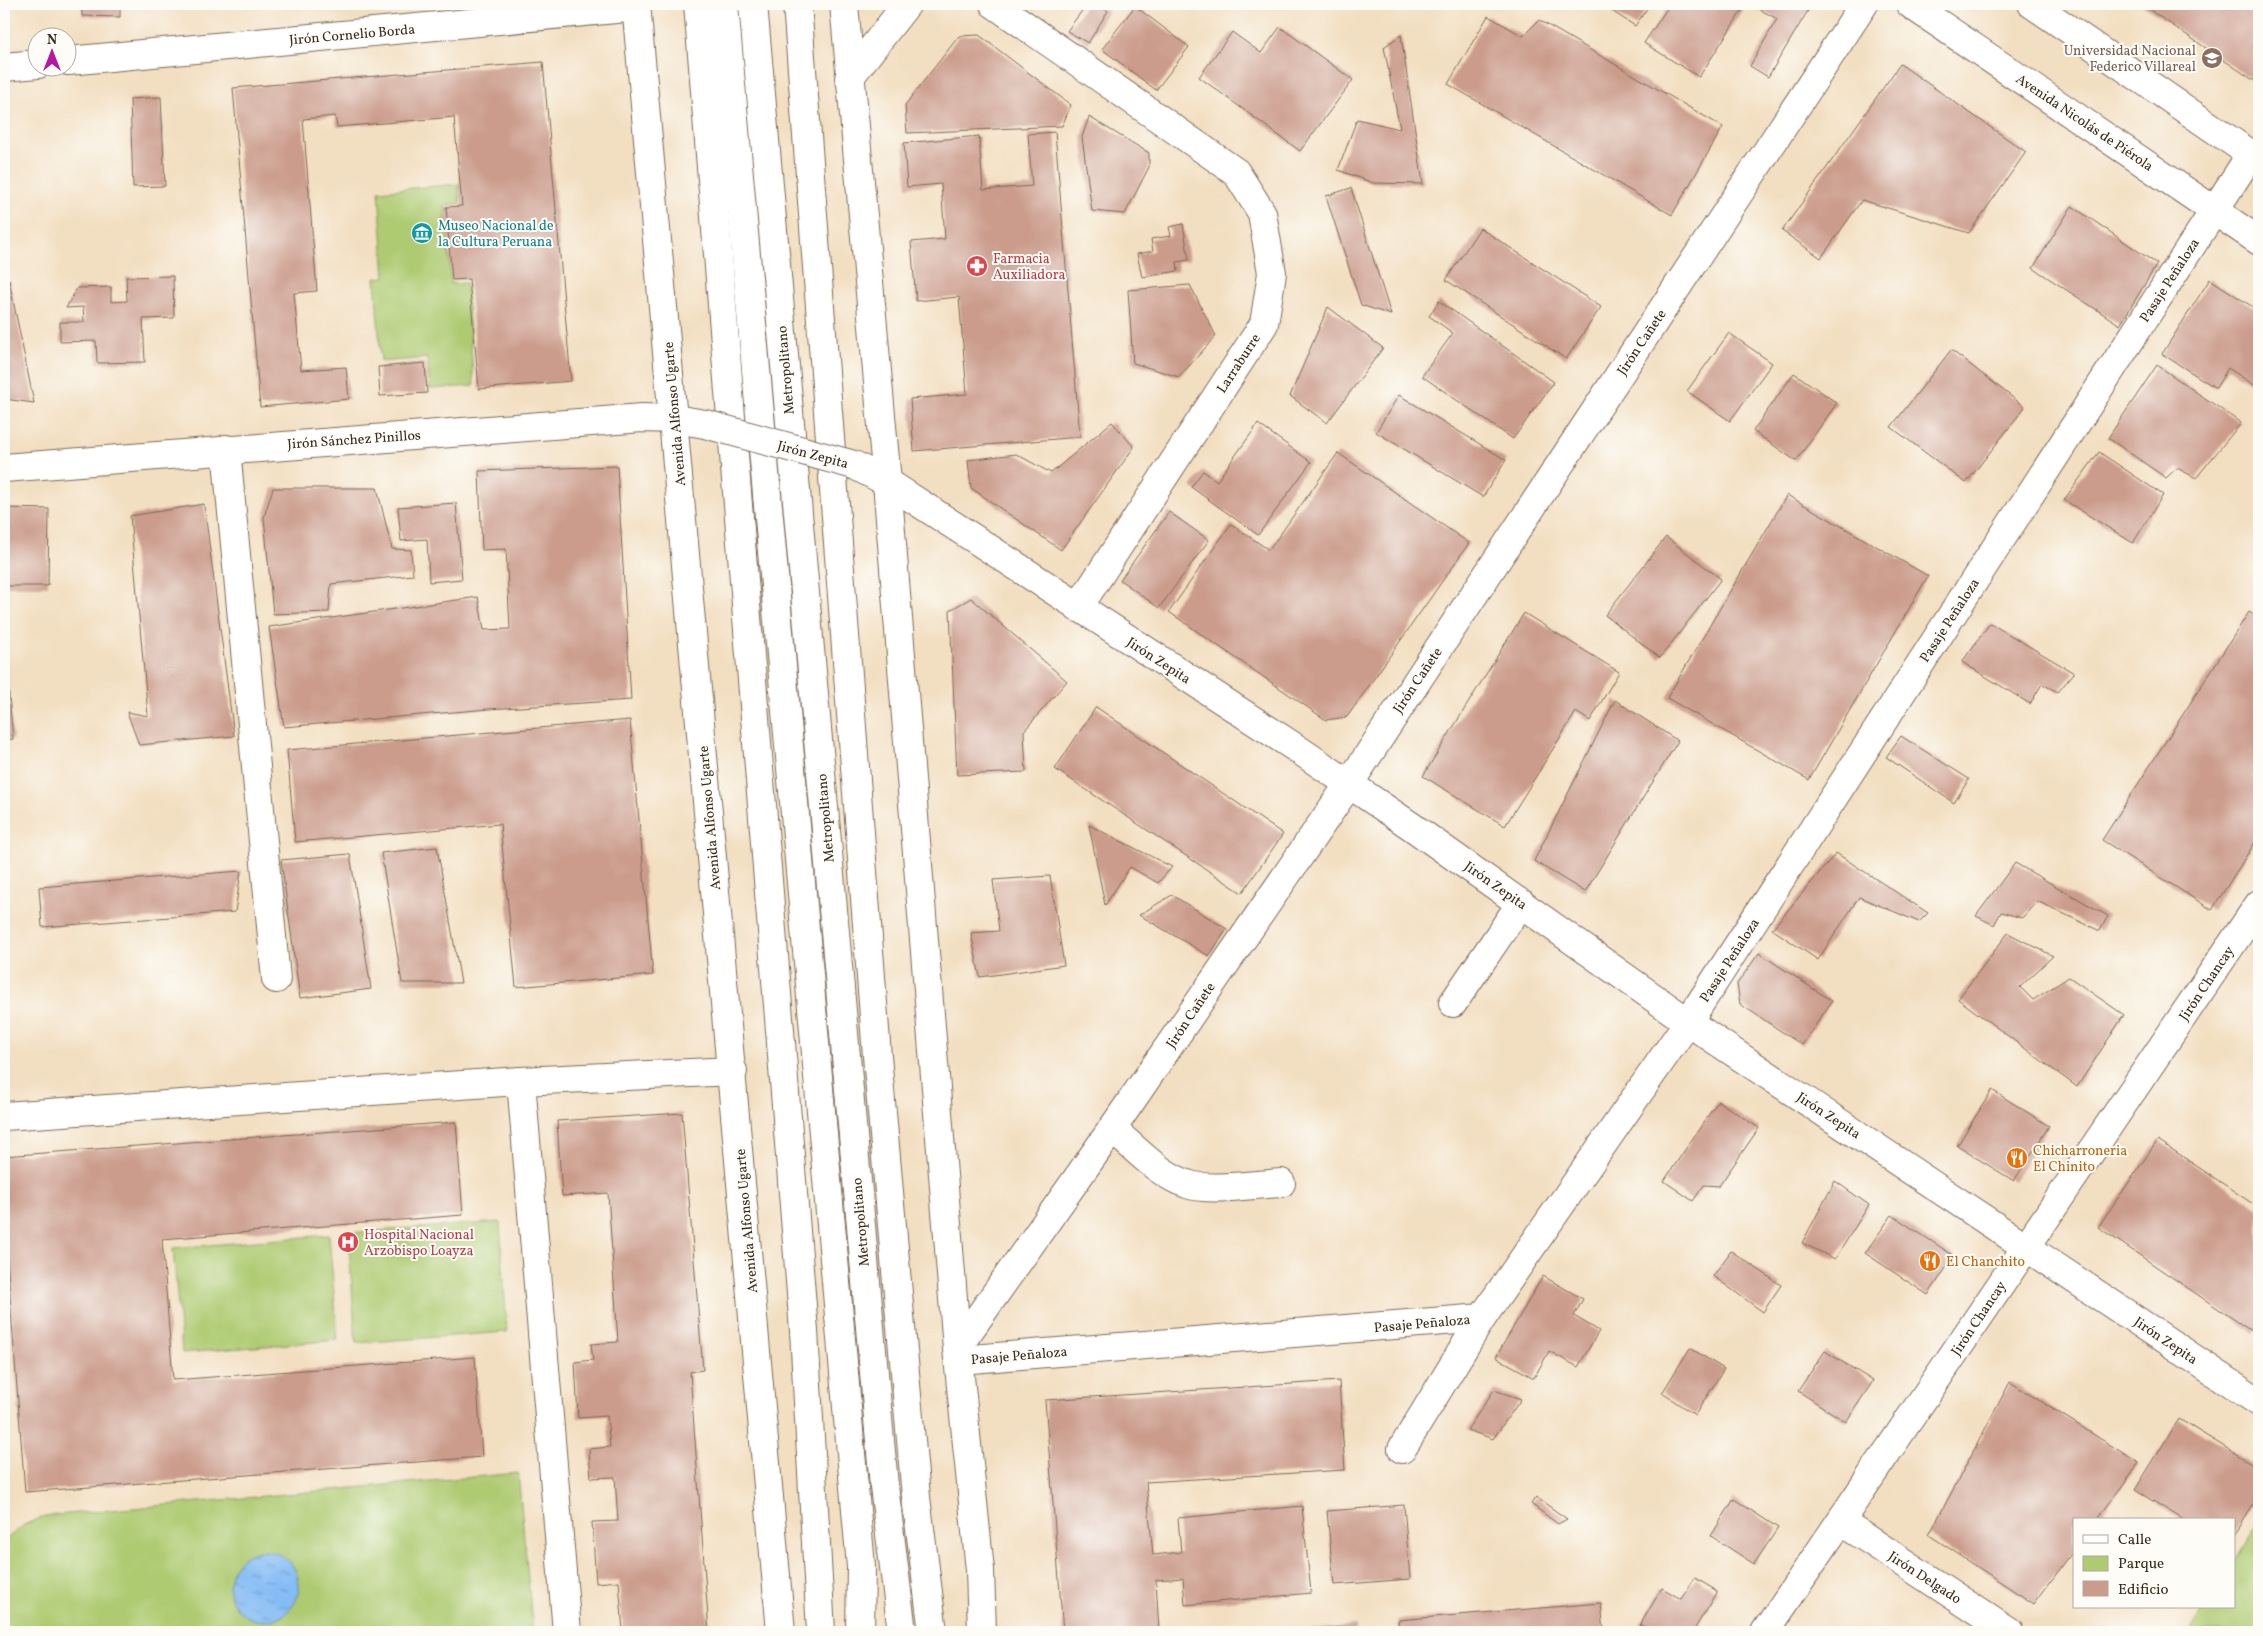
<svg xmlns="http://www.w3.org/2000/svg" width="2263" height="1636" font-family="Vollkorn,serif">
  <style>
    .green { fill: #aecb72; stroke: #747a48 }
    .water { fill: url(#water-ripples); stroke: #60738a }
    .building { fill: #cb9c8c }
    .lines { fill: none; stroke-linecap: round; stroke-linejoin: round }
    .minor-casing { stroke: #7b6957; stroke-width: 30 }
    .major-casing { stroke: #7b6957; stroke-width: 30 }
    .minor { stroke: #fff; stroke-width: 28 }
    .major { stroke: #fff; stroke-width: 28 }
    .minor-bridge-casing { stroke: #7b6957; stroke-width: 30; stroke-linecap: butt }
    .minor-bridge { stroke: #fff; stroke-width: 28 }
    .labels { text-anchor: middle; stroke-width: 4; stroke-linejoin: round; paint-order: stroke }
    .street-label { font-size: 14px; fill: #3b2a1e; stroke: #fdfcf7 }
    .education-label { font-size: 14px; fill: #785e54; stroke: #fdfcf7; text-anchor: end }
    .culture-label { font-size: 14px; fill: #0d838f; stroke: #fdfcf7; text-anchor: start }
    .health-label { font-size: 14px; fill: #be3a42; stroke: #fdfcf7; text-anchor: start }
    .food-label { font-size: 14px; fill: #c56008; stroke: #fdfcf7; text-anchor: start }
  </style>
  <defs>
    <pattern id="water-ripples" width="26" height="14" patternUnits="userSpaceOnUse" patternTransform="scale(1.25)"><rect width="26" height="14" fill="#84bcf5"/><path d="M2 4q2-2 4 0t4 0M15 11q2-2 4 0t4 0" fill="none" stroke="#6d99c6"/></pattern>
  </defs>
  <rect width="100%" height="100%" fill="#fdfcf7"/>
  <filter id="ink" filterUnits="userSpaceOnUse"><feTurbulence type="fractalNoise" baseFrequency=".02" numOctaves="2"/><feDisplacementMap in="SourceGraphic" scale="10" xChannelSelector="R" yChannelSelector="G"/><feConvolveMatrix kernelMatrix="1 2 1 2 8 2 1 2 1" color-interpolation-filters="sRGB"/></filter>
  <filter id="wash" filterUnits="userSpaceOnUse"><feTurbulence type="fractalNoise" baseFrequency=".0096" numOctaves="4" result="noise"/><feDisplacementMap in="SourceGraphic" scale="20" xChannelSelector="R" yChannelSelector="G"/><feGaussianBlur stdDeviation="1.12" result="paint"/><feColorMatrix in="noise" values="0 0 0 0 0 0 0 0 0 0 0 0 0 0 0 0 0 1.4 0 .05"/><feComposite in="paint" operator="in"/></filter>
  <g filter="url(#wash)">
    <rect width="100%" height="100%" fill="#f2dec0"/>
    <g class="green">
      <path d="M459 184 460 204 445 205 451 284 466 283 474 386 430 389 427 358 381 362 375 278 385 277 379 191Z"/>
      <path d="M500 1222 507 1332 356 1343 348 1233Z"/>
      <path d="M329 1235 338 1340 182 1353 173 1248Z"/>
      <path d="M518 1473 533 1632H4V1541L24 1525 45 1516Z"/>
      <path d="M2259 1522V1632H2189L2205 1607H2234V1561Z"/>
    </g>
    <circle class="water" cx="264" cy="1586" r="35"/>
    <g id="blocks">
      <g class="building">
        <path d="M82 4H120V17L82 16Z"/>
        <path d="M1087 4H1095L1108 11 1088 43 1067 31Z"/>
        <path d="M1601 4H1650L1635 26Z"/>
        <path d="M1670 4H1734L1743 9 1699 77 1644 43Z"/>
        <path d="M1755 4H1812L1768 77 1750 66 1777 19 1754 6Z"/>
        <path d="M2141 4H2259V84Z"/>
        <path d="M1135 6 1189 47 1156 90 1102 49Z"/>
        <path d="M1488 16 1523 36 1539 20 1723 127 1672 215 1448 84Z"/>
        <path d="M1280 27 1353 80 1300 151 1199 77 1232 32 1261 53Z"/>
        <path d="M979 35 1071 105 1062 126 907 133 905 105 959 36Z"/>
        <path d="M1401 35 1423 184 1373 183 1338 170 1357 119 1400 129 1384 47Z"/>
        <path d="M543 62 571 381 479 389 469 279 452 280 446 207 462 206 454 117 337 127 335 116 303 119 317 291 294 293 301 370 346 367 349 399 260 407 233 88Z"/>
        <path d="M1900 64 2026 152 1969 233 1862 200 1821 258 1782 231Z"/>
        <path d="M161 97 165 186 133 187 130 99Z"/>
        <path d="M1089 117 1149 153V167L1125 214 1092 211 1082 137Z"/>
        <path d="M1055 132 1080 437 914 451 910 399 967 394 959 297 916 301 911 242 945 239 941 184 907 187 904 143 979 136 983 190 1032 186 1028 134Z"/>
        <path d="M1351 188 1391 315 1361 305 1326 196Z"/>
        <path d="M2072 206 2157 264 2120 325 2033 268Z"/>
        <path d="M1183 224 1189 260 1177 262 1178 271 1142 277 1137 254 1153 251 1151 239 1171 236 1169 227Z"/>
        <path d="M1480 228 1601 307 1566 359 1446 280Z"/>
        <path d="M173 276 174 318 143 319 145 362 97 363 96 341 60 342V322H84L83 307 66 308 77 288 111 287V302L127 301 126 277Z"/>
        <path d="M2210 279 2259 311V388L2228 368 2216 388 2162 354Z"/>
        <path d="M4 280H9L34 403 4 399Z"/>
        <path d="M1190 285 1216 336 1179 377 1133 363 1128 290Z"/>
        <path d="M1439 301 1554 382 1513 439 1422 376 1453 333 1429 316Z"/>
        <path d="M1328 307 1383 348 1327 423 1290 396Z"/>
        <path d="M1729 333 1772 363 1730 421 1687 391Z"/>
        <path d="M1951 350 2025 407 1966 483 1891 427Z"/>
        <path d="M425 363 427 393 380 396 378 367Z"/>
        <path d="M2157 365 2241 423 2196 478 2177 468 2166 478 2108 438Z"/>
        <path d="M1794 373 1837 403 1796 461 1753 431Z"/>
        <path d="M1399 395 1506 460 1483 497 1376 432Z"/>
        <path d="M1112 422 1134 447 1061 550 971 488 968 460 1016 454 1051 473Z"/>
        <path d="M1258 424 1311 462 1258 535 1191 487 1203 471 1217 481Z"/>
        <path d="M2099 452 2163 495 2133 543 2064 500Z"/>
        <path d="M1338 453 1469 543 1347 717 1326 720 1169 612 1231 524 1269 550Z"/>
        <path d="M617 466 631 700 488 709 284 727 269 627 478 597 484 630 510 629 506 549 482 550 479 471Z"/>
        <path d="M273 488H377L392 549 411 550 413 575 331 584 329 612 273 614 264 517Z"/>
        <path d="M1787 495 1928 576 1809 780 1667 698Z"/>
        <path d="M456 503 462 579 429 582 427 539 401 541 398 507Z"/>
        <path d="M204 504 234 736 139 745 127 712 148 716 130 516Z"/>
        <path d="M4 508 49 509 48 586H4Z"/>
        <path d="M1169 512 1209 540 1159 608 1120 580Z"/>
        <path d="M1666 537 1721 579 1660 658 1605 615Z"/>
        <path d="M971 598 1067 681 1024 731 1026 772 957 775 950 610Z"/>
        <path d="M2249 612 2259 618V836L2212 910 2102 840Z"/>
        <path d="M1524 613 1619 672 1590 721 1576 712 1505 826 1423 776Z"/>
        <path d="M1990 623 2074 673 2058 692 2042 684 2030 704 1962 662Z"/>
        <path d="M4 664H6L13 739 4 740Z"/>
        <path d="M1615 700 1678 741 1585 892 1534 861Z"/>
        <path d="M1096 707 1283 834 1242 893 1055 769Z"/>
        <path d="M630 720 653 975 516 987 500 824 295 842 287 750Z"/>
        <path d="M1901 736 1969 779 1954 803 1886 757Z"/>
        <path d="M1089 825 1172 867 1158 883 1130 867 1105 905Z"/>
        <path d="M437 847 461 983H402L381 853Z"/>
        <path d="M1836 853 1928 913 1919 922 1859 897 1818 960 1772 929Z"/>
        <path d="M350 854 371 989 300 998 281 860Z"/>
        <path d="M2015 863 2108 916 2100 931 2037 901 2022 918 2001 912 1994 925 1976 916Z"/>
        <path d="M241 871 235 912 42 927 39 887Z"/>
        <path d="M1050 876 1064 965 980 977 971 933 999 931 993 880Z"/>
        <path d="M1172 895 1227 929 1209 956 1139 915Z"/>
        <path d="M2008 933 2053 956 2020 987 2033 1000 2069 977 2124 1015 2077 1087 1958 999Z"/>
        <path d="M1759 953 1832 1001 1802 1045 1740 1004 1737 984Z"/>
        <path d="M1992 1090 2049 1126 2014 1181 1957 1146Z"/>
        <path d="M1718 1101 1759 1128 1719 1186 1704 1185 1693 1201 1664 1181Z"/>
        <path d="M682 1113 703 1370 690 1372 709 1632H623L619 1581 596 1583 592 1522 618 1521 615 1477 591 1478 589 1449 610 1447 607 1416 578 1418 575 1362 593 1360 591 1344 618 1342 608 1193 562 1196 557 1121Z"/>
        <path d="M456 1122 463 1215 162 1239 173 1380 475 1357 482 1457 25 1492 4 1219V1156Z"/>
        <path d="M2158 1140 2259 1208V1325L2254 1333 2098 1227Z"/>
        <path d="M1835 1181 1869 1205 1835 1259 1802 1243Z"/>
        <path d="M1892 1215 1954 1256 1928 1295 1865 1253Z"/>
        <path d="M1731 1251 1781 1285 1763 1312 1713 1276Z"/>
        <path d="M1543 1276 1583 1299 1574 1316 1599 1331 1578 1367 1549 1351 1534 1378 1496 1357Z"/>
        <path d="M1690 1348 1724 1369 1695 1415 1662 1393Z"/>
        <path d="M1825 1351 1873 1381 1846 1422 1798 1391Z"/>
        <path d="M1339 1381 1345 1470 1146 1482 1153 1555 1181 1552 1178 1518 1302 1506 1311 1593 1185 1605 1183 1578 1156 1580 1159 1632H1063L1045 1400Z"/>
        <path d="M2010 1382 2139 1463 2097 1520H2074V1550L2034 1604 1929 1535Z"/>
        <path d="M1494 1390 1521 1399 1493 1439 1467 1430Z"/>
        <path d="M2179 1419 2259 1468V1496L2234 1536V1520H2184L2135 1490Z"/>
        <path d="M1536 1497 1567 1519 1558 1524 1531 1504Z"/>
        <path d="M1734 1499 1778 1528 1754 1564 1711 1536Z"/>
        <path d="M1404 1505 1410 1579 1334 1585 1327 1511Z"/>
        <path d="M1695 1578 1717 1591 1693 1632H1654L1640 1625 1662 1588 1681 1599Z"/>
        <path d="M1601 1603 1604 1632H1399L1398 1620Z"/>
        <path d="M1356 1626V1632H1294V1631Z"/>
      </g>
    </g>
  </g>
  <g filter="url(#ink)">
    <use href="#blocks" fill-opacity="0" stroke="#7b6957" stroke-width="1"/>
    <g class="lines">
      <g class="minor-casing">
        <g id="minor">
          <path d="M724 4 861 1567 860 1632"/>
          <path d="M753 4 884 1486 902 1632"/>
          <path d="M994 4 1236 172 1262 213 1272 273 1264 324 1078 608"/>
          <path d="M68 61 637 7"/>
          <path d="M4 67 38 64"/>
          <path d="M849 78 907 4"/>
          <path d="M226 449 276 979"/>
          <path d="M854 465 887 482 1299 750 1411 826 1688 1022 2259 1402"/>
          <path d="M4 468 642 418 675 419 705 424"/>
          <path d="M1453 1003 1521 903"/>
          <path d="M521 1081 567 1632"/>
          <path d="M4 1116 521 1081 733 1071"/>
          <path d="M1112 1129C1135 1148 1159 1175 1187 1184 1209 1192 1256 1184 1281 1183"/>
          <path d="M957 1348 1112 1129 1349 784 1864 4"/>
          <path d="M959 1360 1482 1318 1688 1022 2251 154"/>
          <path d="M1402 1449 1482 1318"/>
          <path d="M1842 1522 2009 1632"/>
          <path d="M1765 1632 2259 904"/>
        </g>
      </g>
      <g class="major-casing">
        <g id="major">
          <path d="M636 4 781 1632"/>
          <path d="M698 4 804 1331 821 1632"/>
          <path d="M797 4 877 1056 916 1497 933 1632"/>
          <path d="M844 4 887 482 957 1348 980 1570 982 1632"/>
          <path d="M1910 4 2259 241"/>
          <path d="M2032 4 2259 160"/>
        </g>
      </g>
      <use href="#minor" class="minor"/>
      <use href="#major" class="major"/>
      <g class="minor-bridge-casing">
        <path id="minor-bridge" d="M705 424 854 465"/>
      </g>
      <use href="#minor-bridge" class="minor-bridge"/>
    </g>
  </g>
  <defs>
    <g id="university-disc" transform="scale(1.125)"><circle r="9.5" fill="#8d6e63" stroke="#fdfcf7"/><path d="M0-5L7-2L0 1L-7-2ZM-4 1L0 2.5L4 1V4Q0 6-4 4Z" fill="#fff"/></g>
    <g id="museum-disc" transform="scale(1.125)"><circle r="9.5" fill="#0f9aa8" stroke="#fdfcf7"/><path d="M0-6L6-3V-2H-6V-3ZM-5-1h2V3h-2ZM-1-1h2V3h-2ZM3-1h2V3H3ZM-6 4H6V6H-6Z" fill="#fff"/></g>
    <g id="pharmacy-disc" transform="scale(1.125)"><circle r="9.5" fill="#e0444e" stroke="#fdfcf7"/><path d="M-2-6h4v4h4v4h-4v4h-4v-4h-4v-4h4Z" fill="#fff"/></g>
    <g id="restaurant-disc" transform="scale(1.125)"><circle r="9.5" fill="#e8710a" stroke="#fdfcf7"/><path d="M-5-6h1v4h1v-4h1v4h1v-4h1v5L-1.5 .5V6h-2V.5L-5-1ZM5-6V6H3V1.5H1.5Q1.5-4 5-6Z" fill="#fff"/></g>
    <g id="hospital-disc" transform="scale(1.125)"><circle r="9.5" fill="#e0444e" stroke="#fdfcf7"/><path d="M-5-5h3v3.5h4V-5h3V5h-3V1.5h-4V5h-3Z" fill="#fff"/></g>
  </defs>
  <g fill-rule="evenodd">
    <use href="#university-disc" x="2212" y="58"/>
    <use href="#museum-disc" x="422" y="233"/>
    <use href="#pharmacy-disc" x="977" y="266"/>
    <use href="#restaurant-disc" x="2017" y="1158"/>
    <use href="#hospital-disc" x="348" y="1242"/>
    <use href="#restaurant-disc" x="1930" y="1261"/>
  </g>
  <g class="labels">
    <g class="street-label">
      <text transform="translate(352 34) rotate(-5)" y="5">Jirón Cornelio Borda</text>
      <text transform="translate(2085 122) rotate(34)" y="5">Avenida Nicolás de Piérola</text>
      <text transform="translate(2169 280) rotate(-57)" y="5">Pasaje Peñaloza</text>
      <text transform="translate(1641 342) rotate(-56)" y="5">Jirón Cañete</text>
      <text transform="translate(1238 363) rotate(-57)" y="5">Larraburre</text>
      <text transform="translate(785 370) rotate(-95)" y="5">Metropolitano</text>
      <text transform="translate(674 414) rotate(-95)" y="5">Avenida Alfonso Ugarte</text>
      <text transform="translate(354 439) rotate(-4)" y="5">Jirón Sánchez Pinillos</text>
      <text transform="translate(813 454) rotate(15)" y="5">Jirón Zepita</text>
      <text transform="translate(1949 620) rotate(-57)" y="5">Pasaje Peñaloza</text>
      <text transform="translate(1159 660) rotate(33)" y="5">Jirón Zepita</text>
      <text transform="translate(1417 680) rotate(-56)" y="5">Jirón Cañete</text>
      <text transform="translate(709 818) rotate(-95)" y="5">Avenida Alfonso Ugarte</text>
      <text transform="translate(825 818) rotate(-95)" y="5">Metropolitano</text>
      <text transform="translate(1496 885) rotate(35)" y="5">Jirón Zepita</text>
      <text transform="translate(1729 960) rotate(-57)" y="5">Pasaje Peñaloza</text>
      <text transform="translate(2206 983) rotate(-56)" y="5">Jirón Chancay</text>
      <text transform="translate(1190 1015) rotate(-56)" y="5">Jirón Cañete</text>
      <text transform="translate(1829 1115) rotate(33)" y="5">Jirón Zepita</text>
      <text transform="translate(746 1221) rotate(-95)" y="5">Avenida Alfonso Ugarte</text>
      <text transform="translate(860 1222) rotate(-95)" y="5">Metropolitano</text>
      <text transform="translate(1978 1318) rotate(-56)" y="5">Jirón Chancay</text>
      <text transform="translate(1422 1323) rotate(-5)" y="5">Pasaje Peñaloza</text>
      <text transform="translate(2166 1340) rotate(34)" y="5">Jirón Zepita</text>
      <text transform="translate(1019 1355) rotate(-5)" y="5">Pasaje Peñaloza</text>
      <text transform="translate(1925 1577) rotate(33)" y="5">Jirón Delgado</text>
    </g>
    <g class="education-label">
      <text x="2196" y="55">Universidad Nacional<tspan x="2196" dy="16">Federico Villareal</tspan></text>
    </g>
    <g class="culture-label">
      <text x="438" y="230">Museo Nacional de<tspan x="438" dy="16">la Cultura Peruana</tspan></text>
    </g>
    <g class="health-label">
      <text x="993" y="263">Farmacia<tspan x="993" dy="16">Auxiliadora</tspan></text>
      <text x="364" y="1239">Hospital Nacional<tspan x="364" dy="16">Arzobispo Loayza</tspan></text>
    </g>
    <g class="food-label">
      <text x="2033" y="1155">Chicharroneria<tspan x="2033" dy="16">El Chinito</tspan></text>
      <text x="1946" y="1266">El Chanchito</text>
    </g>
  </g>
  <rect width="2263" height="1636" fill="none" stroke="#fdfcf7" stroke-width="20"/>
  <rect x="2073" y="1518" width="162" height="90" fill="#fdfcf7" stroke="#afa8a0"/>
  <rect x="2083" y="1535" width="25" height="8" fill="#ffffff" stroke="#afa8a0"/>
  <text x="2118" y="1544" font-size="15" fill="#3b2a1e">Calle</text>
  <rect x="2083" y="1556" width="25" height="15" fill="#aecb72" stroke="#afa8a0"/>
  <text x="2118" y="1568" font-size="15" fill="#3b2a1e">Parque</text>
  <rect x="2083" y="1581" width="25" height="15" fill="#cb9c8c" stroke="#afa8a0"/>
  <text x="2118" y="1594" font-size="15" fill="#3b2a1e">Edificio</text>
  <g transform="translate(52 52)"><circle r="24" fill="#fdfcf7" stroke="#afa8a0"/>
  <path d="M0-4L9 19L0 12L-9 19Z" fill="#b5179e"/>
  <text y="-8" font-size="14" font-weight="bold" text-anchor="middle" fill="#3b2a1e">N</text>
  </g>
</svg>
